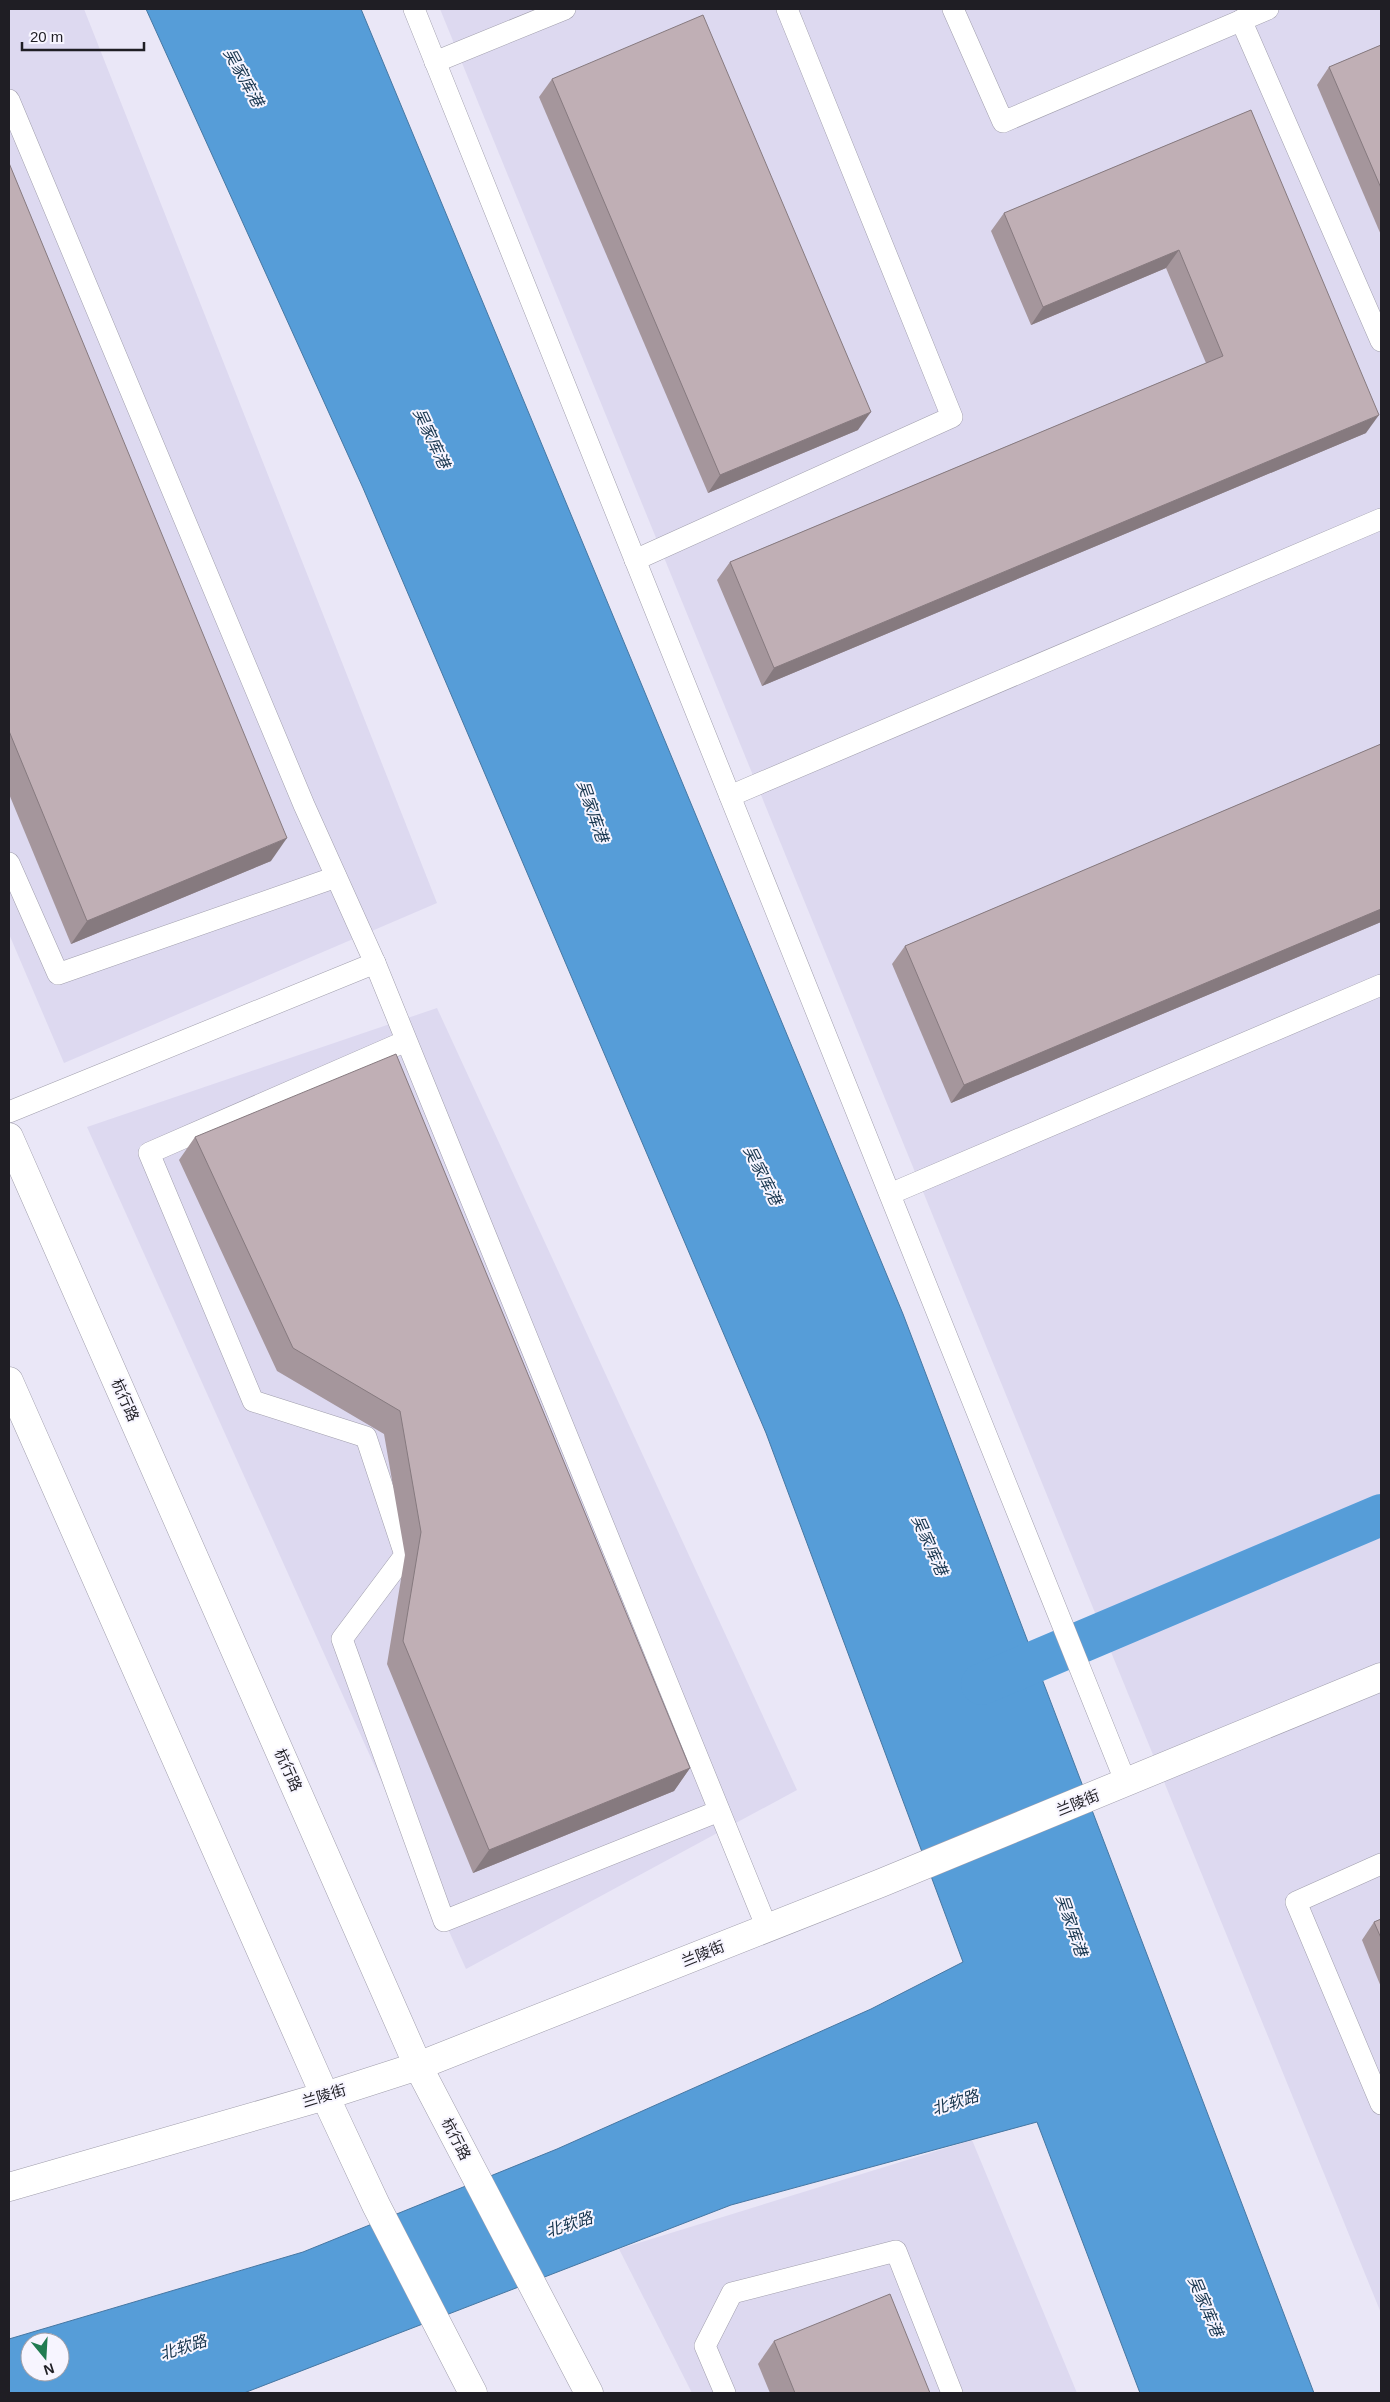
<svg xmlns="http://www.w3.org/2000/svg" width="1390" height="2402" font-family="Helvetica,'Noto Sans SC',sans-serif">
  <style>
    .built { fill: #ddd9f0 }
    .water { fill: #569dd8; stroke: #4677a2; fill-rule: evenodd }
    .lines { fill: none; stroke-linecap: round; stroke-linejoin: round }
    .canal { stroke: #569dd8; stroke-width: 42 }
    .service-casing { stroke: #a09eac; stroke-width: 22 }
    .minor-casing { stroke: #a09eac; stroke-width: 29 }
    .secondary-casing { stroke: #a09eac; stroke-width: 29 }
    .service { stroke: #fff; stroke-width: 21 }
    .minor { stroke: #fff; stroke-width: 28 }
    .secondary { stroke: #fff; stroke-width: 28 }
    .wall { fill: #a5969c }
    .shaded-wall { fill: #867a7f }
    .building { fill: #c0afb5; stroke: #867a7f }
    .labels { text-anchor: middle; stroke-width: 4; stroke-linejoin: round; paint-order: stroke }
    .street-label { font-size: 15px; fill: #1f1e24; stroke: #f7f5ff }
    .water-label { font-size: 16px; font-style: italic; fill: #17354e; stroke: #f7f5ff }
  </style>
  <rect width="100%" height="100%" fill="#eae7f7"/>
  <g class="built">
    <path d="M9 9H84L437 903 64 1063 9 934Z"/>
    <path d="M440 9H1381V2313Z"/>
    <path d="M437 1008 797 1790 466 1969 87 1127Z"/>
    <path d="M972 2140 1077 2393H692L619 2249Z"/>
  </g>
  <path class="water" d="M146 9H361L903 1314 1314 2393H1140L1037 2122 731 2205 244 2393H9V2339L303 2252 557 2149 871 2009 963 1962 766 1433 363 488ZM30 2342H60V2372H30Z"/>
  <g class="lines">
    <path class="canal" d="M982 1684 1381 1515"/>
    <g class="service-casing">
      <g id="service">
        <path d="M414 9 1126 1783"/>
        <path d="M953 9 1003 122 1268 9"/>
        <path d="M1241 20 1381 341"/>
        <path d="M435 62 565 9"/>
        <path d="M9 100 304 805 375 963 767 1928"/>
        <path d="M635 560 952 417 787 9"/>
        <path d="M730 796 1381 519"/>
        <path d="M9 863 58 974 336 877"/>
        <path d="M406 1041 149 1153 253 1401 366 1437 405 1555 342 1639 444 1921 719 1811"/>
        <path d="M9 1112 375 963"/>
        <path d="M890 1194 1381 985"/>
        <path d="M1381 1864 1296 1902 1381 2104"/>
        <path d="M725 2393 705 2346 732 2293 896 2251 952 2393"/>
      </g>
    </g>
    <g class="minor-casing">
      <path id="minor" d="M9 2187 325 2096 418 2066 881 1883 1381 1677"/>
    </g>
    <g class="secondary-casing">
      <g id="secondary">
        <path d="M9 1137 418 2066 589 2393"/>
        <path d="M9 1381 325 2096 376 2205 473 2393"/>
      </g>
    </g>
    <use href="#service" class="service"/>
    <use href="#minor" class="minor"/>
    <use href="#secondary" class="secondary"/>
  </g>
  <g class="wall">
    <path d="M1381 45V235L1317 85 1329 67Z"/>
    <path d="M552 79 858 430 708 493 539 97Z"/>
    <path d="M1251 110 1366 433 762 686 717 580 730 562 1206 363 1166 268 1031 325 991 231 1004 213Z"/>
    <path d="M9 163 271 861 71 944 9 794Z"/>
    <path d="M1381 744V922L951 1103 892 964 905 946Z"/>
    <path d="M195 1137 690 1768 674 1791 473 1873 387 1664 405 1555 384 1434 277 1371 179 1160Z"/>
    <path d="M1381 1919V1987L1362 1940 1374 1922Z"/>
    <path d="M774 2341 930 2393H770L758 2364Z"/>
  </g>
  <g class="shaded-wall">
    <path d="M1179 250 1166 268 1031 325 1043 307Z"/>
    <path d="M871 412 858 430 708 493 720 475Z"/>
    <path d="M1379 415 1366 433 762 686 774 668Z"/>
    <path d="M287 838 271 861 71 944 87 921Z"/>
    <path d="M1381 909V922L951 1103 964 1085Z"/>
    <path d="M690 1768 674 1791 473 1873 489 1850Z"/>
  </g>
  <g class="building">
    <path d="M703 15 871 412 720 475 552 79Z"/>
    <path d="M1381 45V188L1329 67Z"/>
    <path d="M1251 110 1379 415 774 668 730 562 1223 356 1179 250 1043 307 1004 213Z"/>
    <path d="M9 163 287 838 87 921 9 731Z"/>
    <path d="M1381 744V909L964 1085 905 946Z"/>
    <path d="M396 1054 690 1768 489 1850 403 1641 421 1532 400 1411 293 1348 195 1137Z"/>
    <path d="M1381 1919V1938L1374 1922Z"/>
    <path d="M890 2294 930 2393H795L774 2341Z"/>
  </g>
  <g class="labels">
    <g class="street-label">
      <text transform="translate(125 1400) rotate(66)" y="5">杭行路</text>
      <text transform="translate(288 1770) rotate(66)" y="5">杭行路</text>
      <text transform="translate(1078 1803) rotate(-22)" y="5">兰陵街</text>
      <text transform="translate(703 1954) rotate(-22)" y="5">兰陵街</text>
      <text transform="translate(324 2096) rotate(-17)" y="5">兰陵街</text>
      <text transform="translate(456 2139) rotate(63)" y="5">杭行路</text>
    </g>
    <g class="water-label">
      <text transform="translate(244 77) rotate(61)" y="6">吴家库港</text>
      <text transform="translate(432 438) rotate(65)" y="6">吴家库港</text>
      <text transform="translate(593 811) rotate(71)" y="6">吴家库港</text>
      <text transform="translate(763 1175) rotate(63)" y="6">吴家库港</text>
      <text transform="translate(930 1545) rotate(66)" y="6">吴家库港</text>
      <text transform="translate(1072 1925) rotate(71)" y="6">吴家库港</text>
      <text transform="translate(955 2102) rotate(-18)" y="6">北软路</text>
      <text transform="translate(569 2224) rotate(-18)" y="6">北软路</text>
      <text transform="translate(1206 2306) rotate(67)" y="6">吴家库港</text>
      <text transform="translate(183 2347) rotate(-18)" y="6">北软路</text>
    </g>
  </g>
  <rect width="1390" height="2402" fill="none" stroke="#1f1e24" stroke-width="20"/>
  <g transform="translate(45 2357) rotate(162)"><circle r="24" fill="#f7f5ff" stroke="#a19fa7"/>
  <path d="M0-4L9 19L0 12L-9 19Z" fill="#217c51"/>
  <text y="-8" font-size="14" font-weight="bold" text-anchor="middle" fill="#1f1e24">N</text>
  </g>
  <path d="M22 42v8h122v-8" fill="none" stroke="#1f1e24" stroke-width="2.5"/>
  <text x="30" y="42" font-size="15" fill="#1f1e24" stroke="#f7f5ff" stroke-width="4" paint-order="stroke">20 m</text>
</svg>
